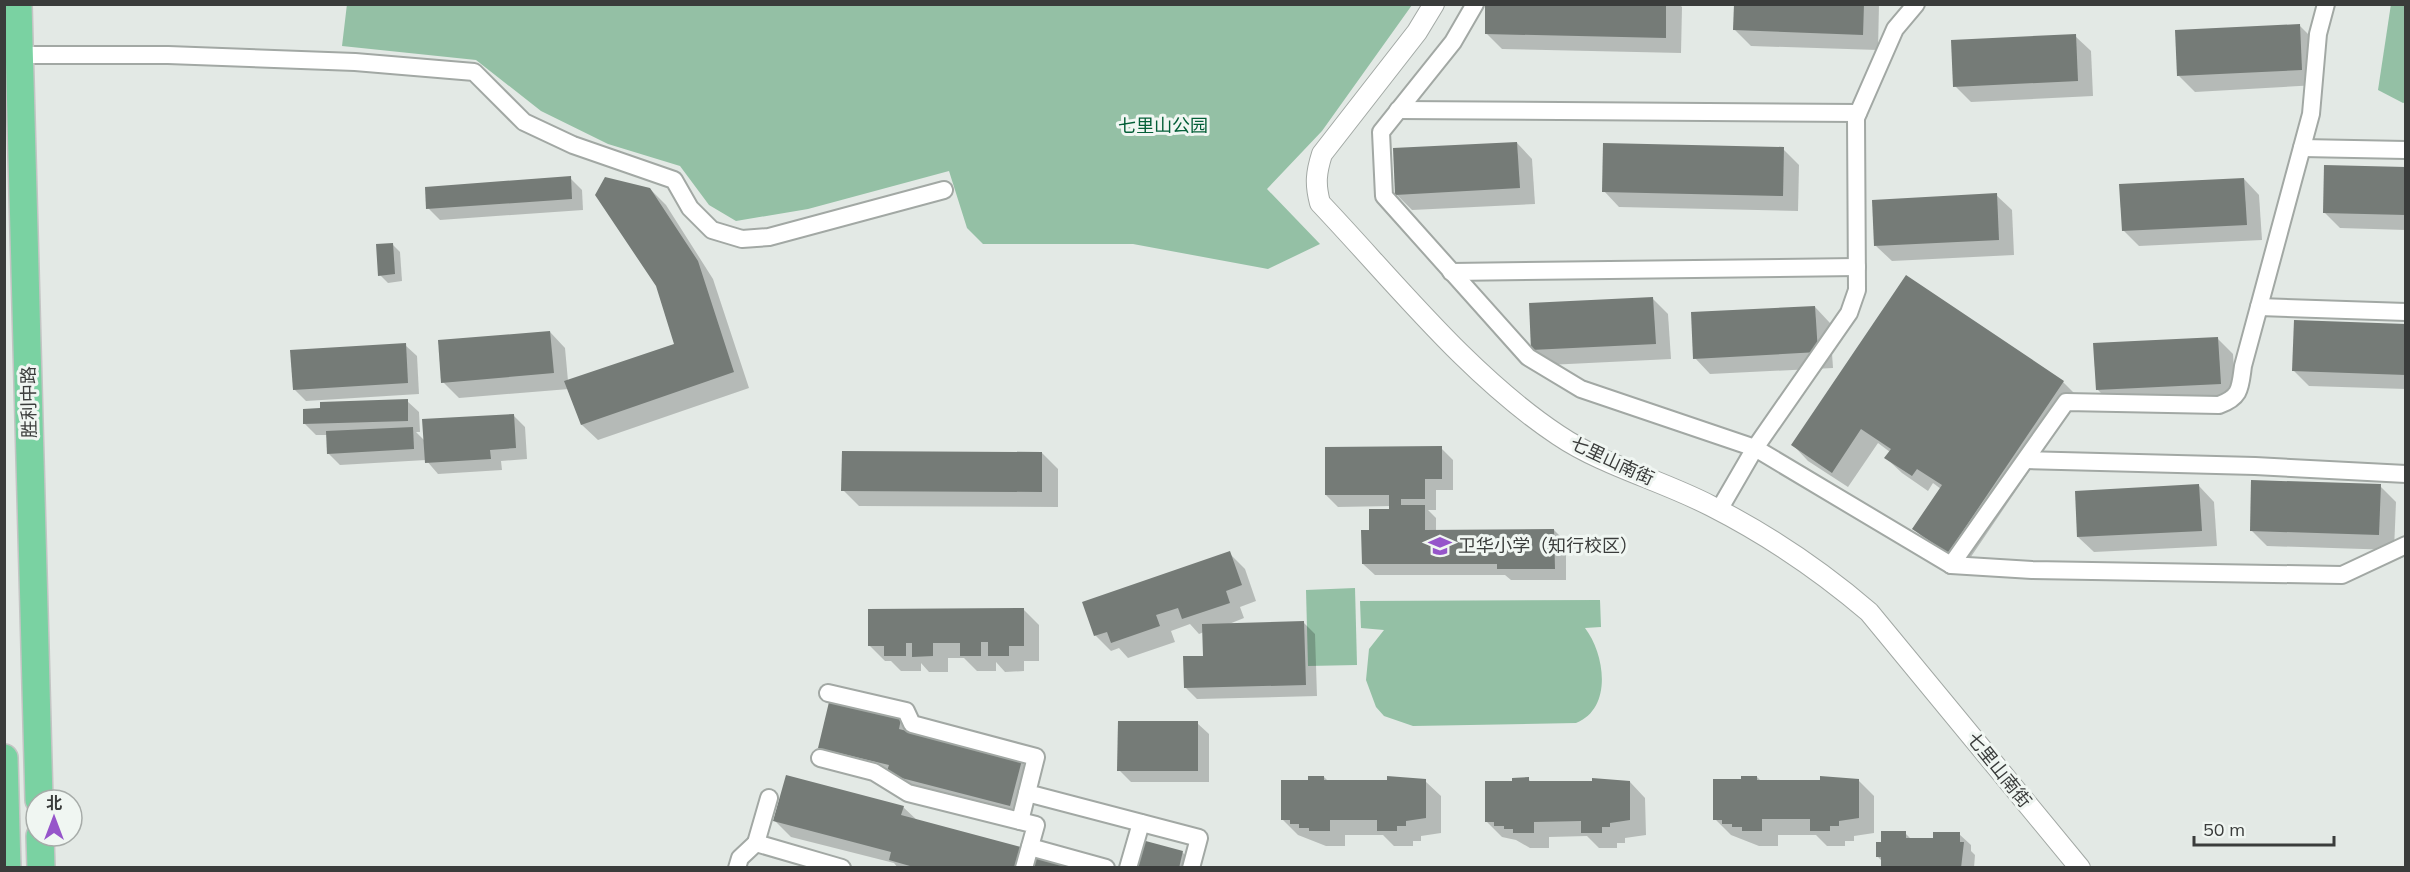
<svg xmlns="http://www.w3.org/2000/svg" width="2410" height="872" font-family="Mulish,'Noto Sans SC',sans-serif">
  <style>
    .green { fill: #94c0a5 }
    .shadow { fill: #0003 }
    .building { fill: #757b77 }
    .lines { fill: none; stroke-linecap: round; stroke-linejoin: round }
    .minor-casing { stroke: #a2a8a4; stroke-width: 20 }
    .tertiary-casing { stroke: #a2a8a4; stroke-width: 22 }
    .trunk-casing { stroke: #c4c4c4; stroke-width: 30 }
    .minor { stroke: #fff; stroke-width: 16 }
    .tertiary { stroke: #fff; stroke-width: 20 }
    .trunk { stroke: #7ad2a2; stroke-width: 27 }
    .labels { text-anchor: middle; stroke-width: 6; stroke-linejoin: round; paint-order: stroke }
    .park-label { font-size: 18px; fill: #045f38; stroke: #f0f6f2 }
    .street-label { font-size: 18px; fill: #3a3c3b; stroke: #f0f6f2 }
    .poi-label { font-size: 18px; fill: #3a3c3b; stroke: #f0f6f2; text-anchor: start }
  </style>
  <rect width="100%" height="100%" fill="#e3e9e5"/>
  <g class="green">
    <path d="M347 4H1412V5L1322 131 1267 189 1320 244 1268 269 1133 244H983L967 228 949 171 808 209 736 221 709 205 680 166 608 144 541 111 476 60 342 46Z"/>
    <path d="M2391 4 2405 5 2406 102 2403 103 2378 90Z"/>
    <path d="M1355 588 1357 665 1308 666 1306 590Z"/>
    <path d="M1600 600 1601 627 1585 628C1605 654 1613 708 1576 723L1413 726 1384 716 1376 707 1366 680 1369 649 1384 630 1361 628 1360 601Z"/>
  </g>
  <g class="shadow">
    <path d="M1487 4H1679L1682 7 1681 53 1502 49 1486 33Z"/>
    <path d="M1736 4H1879L1878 50 1751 46 1735 30Z"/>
    <path d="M2299 25 2315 41 2317 85 2195 92 2179 76Z"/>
    <path d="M2075 36 2091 51 2093 96 1971 102 1955 86Z"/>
    <path d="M1517 143 1532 159 1535 204 1412 210 1396 194Z"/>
    <path d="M1783 149 1799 165 1798 211 1619 207 1604 191Z"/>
    <path d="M2406 168V230L2340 228 2325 213Z"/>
    <path d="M570 178 582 190 583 210 440 220 428 208Z"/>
    <path d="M2244 179 2259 195 2262 240 2139 246 2123 230Z"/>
    <path d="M650 189 666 205 713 279 749 388 598 440 582 425 569 389 459 398 443 382 550 332 565 348 568 381 676 345Z"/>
    <path d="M1996 195 2012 210 2014 255 1892 261 1876 246Z"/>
    <path d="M392 244 400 252 402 281 388 283 380 275Z"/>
    <path d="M1906 277 2063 382 2079 398 1964 567 1930 544 1914 529 1941 489 1933 483 1928 491 1902 473 1886 458 1890 452 1878 443 1848 487 1808 461 1793 445Z"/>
    <path d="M1653 299 1668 314 1671 359 1548 365 1533 350Z"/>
    <path d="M1815 307 1830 323 1833 368 1710 374 1695 358Z"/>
    <path d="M2406 325V389L2309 386 2293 370Z"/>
    <path d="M2217 338 2233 354 2236 399 2113 405 2097 389Z"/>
    <path d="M405 345 417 356 419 394 306 401 294 389Z"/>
    <path d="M407 401 419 412 420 432H416L425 441 513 415 525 427 527 459 501 461 502 470 438 474 426 460 340 465 328 453 327 435H316L304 423Z"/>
    <path d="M1441 448 1453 460V490H1436V510H1428L1436 518V531L1554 530 1566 542V580H1511L1505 575H1375L1363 564 1371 531 1391 510V506L1338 507 1326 495Z"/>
    <path d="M1042 453 1058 469V507L859 506 843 490Z"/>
    <path d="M2199 486 2214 502 2217 546 2094 552 2078 537Z"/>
    <path d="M2380 486 2396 502 2394 550 2267 546 2251 530Z"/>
    <path d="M1229 553 1245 569 1256 601 1240 607 1244 618 1229 624 1303 622 1315 634 1317 696 1197 699 1185 687 1205 657 1204 632 1199 634 1190 624 1171 631 1175 642 1128 658 1119 648 1111 651 1095 635Z"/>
    <path d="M1023 609 1039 625V661H1024V671L1005 672 996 662V671H977L964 658H948V672H929L921 663V671H901L891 661H885L869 645Z"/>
    <path d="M900 720 912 732 1021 761 1037 777 1026 820 904 790 831 760 820 748Z"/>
    <path d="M1197 723 1209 734V782H1131L1119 770Z"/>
    <path d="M1324 777 1328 781H1425L1441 796V833L1421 836V841H1413V846H1394L1383 835H1345V846H1326L1298 835 1282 819 1310 781Z"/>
    <path d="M1757 777 1761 781 1858 780 1874 796V833L1854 836V841H1845V846H1827L1816 835H1778V846H1759L1731 835 1715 819 1742 781Z"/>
    <path d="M1528 779 1532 783 1630 782 1645 798 1646 835 1625 838V843H1617V848H1599L1587 836 1549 837V848H1530L1516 840 1502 837 1486 821 1514 783Z"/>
    <path d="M903 807 918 821 1020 848 1035 863 1072 868H898L894 863 791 837 775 821Z"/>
    <path d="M1905 833 1911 839H1935L1959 834 1971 845V851L1975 855 1974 868H1883V862L1878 857Z"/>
    <path d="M1182 852 1194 864 1193 868H1136Z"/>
  </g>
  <g class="building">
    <path d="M1485 4H1666V38L1485 34Z"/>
    <path d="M1734 4H1864L1863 35 1733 30Z"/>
    <path d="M2300 24 2302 70 2177 76 2175 30Z"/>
    <path d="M2076 34 2078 81 1953 87 1951 40Z"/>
    <path d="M1517 142 1520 188 1395 195 1393 148Z"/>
    <path d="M1603 143 1784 147 1783 196 1602 192Z"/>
    <path d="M2324 165 2406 167V215L2323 213Z"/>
    <path d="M571 176 572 199 426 209 425 187Z"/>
    <path d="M605 177 650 188 698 261 734 372 581 425 564 381 674 344 656 286 595 195Z"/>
    <path d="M2244 178 2247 225 2122 231 2119 184Z"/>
    <path d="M1997 193 1999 240 1874 246 1872 200Z"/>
    <path d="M393 243 395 274 378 276 376 244Z"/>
    <path d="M1906 275 2064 381 1948 553 1912 529 1942 485 1917 469 1912 476 1884 458 1891 449 1861 429 1832 473 1791 445Z"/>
    <path d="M1653 297 1656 344 1531 350 1529 303Z"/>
    <path d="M1815 306 1818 352 1693 359 1691 312Z"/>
    <path d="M2294 320 2406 324V375L2292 371Z"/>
    <path d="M550 331 554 373 441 383 438 340Z"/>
    <path d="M2218 337 2221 384 2096 390 2093 343Z"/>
    <path d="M406 343 408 383 293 390 290 350Z"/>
    <path d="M408 399V421L303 424V409L320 408V402Z"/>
    <path d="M514 414 516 448 490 450 491 459 425 463 422 419Z"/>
    <path d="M413 427 414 449 327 454 326 431Z"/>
    <path d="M1442 446V479H1425V499H1401V505H1425V530L1554 529 1555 569H1497V564H1362L1361 530H1369V509H1389V495H1325V447Z"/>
    <path d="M842 451 1042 452V492L841 491Z"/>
    <path d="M2251 480 2381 484 2379 535 2250 531Z"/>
    <path d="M2199 484 2202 531 2077 537 2075 491Z"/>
    <path d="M1230 551 1242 585 1226 591 1230 603 1182 619 1178 608 1156 615 1160 626 1111 643 1107 632 1094 636 1082 602Z"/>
    <path d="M1024 608V646H1009V656H988V642H981V656H960V643H933V656L912 657V643H906V656H884V646H868V609Z"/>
    <path d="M1304 621 1306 685 1184 688 1183 656H1203L1202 624Z"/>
    <path d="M829 702 901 719 899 729 1022 760 1010 806 886 774 889 765 818 748Z"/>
    <path d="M1118 721H1198V771H1117Z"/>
    <path d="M786 775 904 806 901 815 1021 847 1015 868H917L889 860 891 852 773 821Z"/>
    <path d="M1308 776H1324V780H1387V776L1426 779V818L1406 821V826H1397V831H1377V820H1330V831H1309V828H1299V824H1290V820H1281V780H1308Z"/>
    <path d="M1741 776H1757V780H1820V776L1859 779V818L1839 821V826H1830V831H1810V819H1762V831H1742V827H1732V824H1722V820H1713V779H1741Z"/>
    <path d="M1529 777V781H1592V778L1630 781V820L1610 823V827H1602V833H1581V821L1534 822V833H1513V829H1504V826H1494V822H1485V781H1512V778Z"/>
    <path d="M1881 831H1906V838H1933V832H1960V842H1964L1961 868H1881V857H1876V842H1881Z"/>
    <path d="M1142 840 1183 851 1179 868H1135Z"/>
    <path d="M1035 855 1075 868H1032Z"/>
  </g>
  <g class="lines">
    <g class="minor-casing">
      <g id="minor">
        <path d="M1475 4 1453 42 1381 132 1384 196 1528 357 1581 389 1755 448 1951 565 2032 570 2342 575 2406 545"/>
        <path d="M21 55H168L355 62 474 72 524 122 573 145 674 180 690 208 712 230 742 239 769 237 944 190"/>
        <path d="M1398 110 1858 113"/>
        <path d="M2302 148 2406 150"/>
        <path d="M1451 272 1857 267"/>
        <path d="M2259 307 2406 312"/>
        <path d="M2026 460 2255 466 2406 474"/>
        <path d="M1719 510 1755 448 1849 313 1857 290 1856 118 1895 29 1916 4"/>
        <path d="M1951 565 2066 402 2219 405C2241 397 2240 388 2243 366L2311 114 2318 34 2326 4"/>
        <path d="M828 693 906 711 912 724 1036 757 1027 793 1199 838 1191 868"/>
        <path d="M820 758 874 772 908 793 1020 821 1027 793"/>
        <path d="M769 798 756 843 842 868"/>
        <path d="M1020 821 1036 825 1024 868"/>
        <path d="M1030 847 1106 868"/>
        <path d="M737 868 740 858 756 843"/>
        <path d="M1128 868 1141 823"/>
      </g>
    </g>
    <g class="tertiary-casing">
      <path id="tertiary" d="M1434 4 1417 32 1322 154C1316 173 1315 184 1320 203 1394 281 1468 375 1558 435 1604 466 1661 480 1711 506 1768 535 1820 570 1869 612L2080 868"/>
    </g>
    <g class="trunk-casing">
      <g id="trunk">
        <path d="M18 4 39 800"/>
        <path d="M4 758 7 868"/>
        <path d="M40 836 41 868"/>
      </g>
    </g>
    <use href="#minor" class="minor"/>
    <use href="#tertiary" class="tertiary"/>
    <use href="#trunk" class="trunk"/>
  </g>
  <defs>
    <g id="school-bare" transform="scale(1.8)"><path d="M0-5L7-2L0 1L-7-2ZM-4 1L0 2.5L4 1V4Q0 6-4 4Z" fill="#9655ca" stroke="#f0f6f2" stroke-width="2.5" paint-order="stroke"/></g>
  </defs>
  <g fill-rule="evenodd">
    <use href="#school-bare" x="1440" y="546"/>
  </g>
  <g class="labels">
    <g class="park-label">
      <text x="1163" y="132">七里山公园</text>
    </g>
    <g class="street-label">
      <text transform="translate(29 402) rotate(-91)" y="6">胜利中路</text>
      <text transform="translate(1612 461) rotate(25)" y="6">七里山南街</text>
      <text transform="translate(1999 770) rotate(51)" y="6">七里山南街</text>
    </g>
    <g class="poi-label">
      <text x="1458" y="552">卫华小学（知行校区）</text>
    </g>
  </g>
  <rect width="2410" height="872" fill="none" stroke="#3a3c3b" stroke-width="12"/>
  <g transform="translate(54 818)"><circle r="28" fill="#f0f6f2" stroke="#a7aca9" stroke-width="1.5"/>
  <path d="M0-4.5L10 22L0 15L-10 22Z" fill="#9655ca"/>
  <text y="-9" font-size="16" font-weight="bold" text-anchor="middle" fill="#3a3c3b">北</text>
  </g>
  <path d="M2194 836v9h140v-9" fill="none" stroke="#3a3c3b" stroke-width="3"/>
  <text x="2203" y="836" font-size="18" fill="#3a3c3b" stroke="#f0f6f2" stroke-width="4.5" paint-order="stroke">50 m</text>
</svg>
